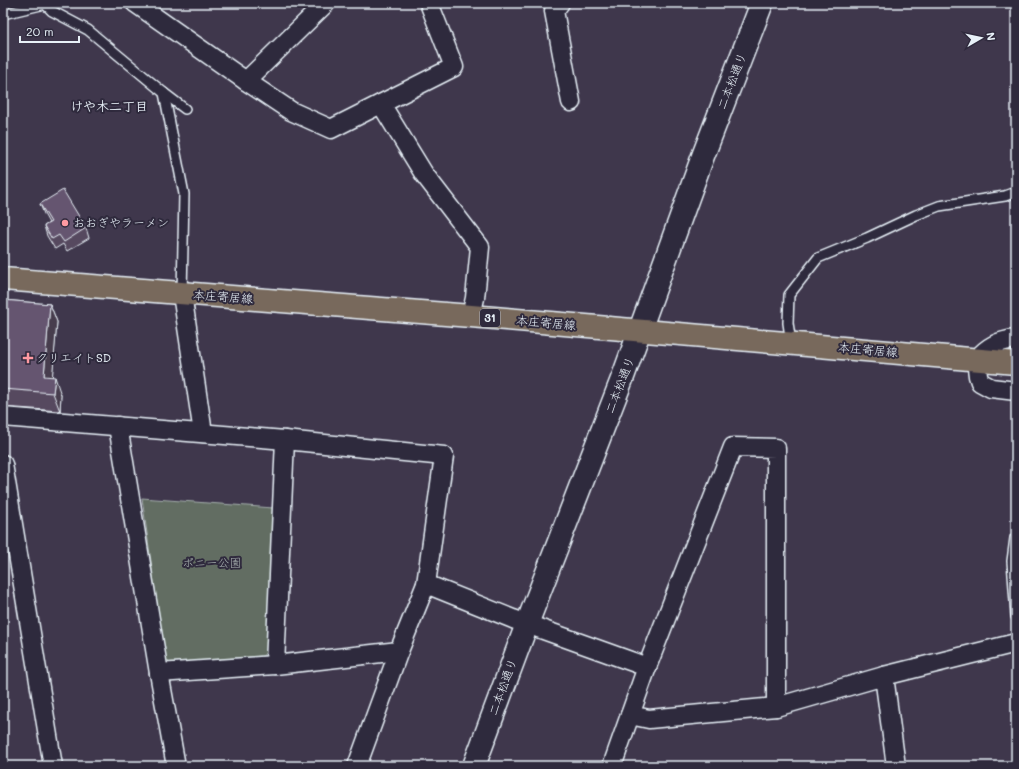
<svg xmlns="http://www.w3.org/2000/svg" width="1019" height="769" font-family="Mali,'Klee One',sans-serif">
  <style>
    .green { fill: #626d62; stroke: #a5afad }
    .lines { fill: none; stroke-linecap: round; stroke-linejoin: round }
    .lane-casing { stroke: #e8f1f8; stroke-width: 12 }
    .street-casing { stroke: #e8f1f8; stroke-width: 21 }
    .secondary-casing { stroke: #e8f1f8; stroke-width: 25 }
    .primary-casing { stroke: #e8f1f8; stroke-width: 25 }
    .lane { stroke: #2f2a3d; stroke-width: 9 }
    .street { stroke: #2f2a3d; stroke-width: 18 }
    .secondary { stroke: #2f2a3d; stroke-width: 22 }
    .primary { stroke: #78695c; stroke-width: 22 }
    .wall { fill: #57495f; stroke: #e8f1f8 }
    .shaded-wall { fill: #473c4e; stroke: #e8f1f8 }
    .building { fill: #65556f; stroke: #e8f1f8 }
    .poi-dot { fill: #ff9aa2; stroke: #2f2a3d; stroke-width: 1.5 }
    .labels { text-anchor: middle; stroke-width: 4; stroke-linejoin: round; paint-order: stroke }
    .shield { fill: #2f2a3d; stroke: #b0b5c0; stroke-width: 1 }
    .shield-label { font-size: 11px; font-weight: bold; fill: #e8f1f8 }
    .street-label { font-size: 12px; fill: #e8f1f8; stroke: #2f2a3d }
    .poi-label { font-size: 12px; fill: #e8f1f8; stroke: #2f2a3d; text-anchor: start }
    .park-label { font-size: 12px; fill: #acb6b4; stroke: #2f2a3d }
    .neighbourhood-label { font-size: 13px; font-weight: bold; fill: #e8f1f8; stroke: #2f2a3d }
  </style>
  <rect width="100%" height="100%" fill="#3f374c"/>
  <filter id="ink" filterUnits="userSpaceOnUse"><feTurbulence type="fractalNoise" baseFrequency=".025" numOctaves="2"/><feDisplacementMap in="SourceGraphic" scale="8" xChannelSelector="R" yChannelSelector="G"/><feConvolveMatrix kernelMatrix="1 2 1 2 8 2 1 2 1" color-interpolation-filters="sRGB"/></filter>
  <g filter="url(#ink)">
    <path class="green" d="M142 498 273 508 269 647 263 656 170 663 165 659Z"/>
    <g class="lines">
      <g class="lane-casing">
        <g id="lane">
          <path d="M44 3 52 11 88 30 164 93 185 109"/>
          <path d="M3 14 45 4"/>
          <path d="M164 93 184 194 182 294"/>
          <path d="M791 343 788 323 789 295 818 258 867 238 916 215 939 206 1005 196 1016 192"/>
          <path d="M1016 537 1015 538 1012 561 1016 616"/>
        </g>
      </g>
      <g class="street-casing">
        <g id="street">
          <path d="M135 3 246 81 291 111 331 129 454 67 429 3"/>
          <path d="M560 3 554 11 571 102"/>
          <path d="M246 81 326 3"/>
          <path d="M381 104 424 174 480 247 475 298 471 316"/>
          <path d="M182 294 203 433"/>
          <path d="M1016 339C998 341 988 346 976 360L978 376 980 382 991 388 1016 391"/>
          <path d="M3 417 285 440 444 456 426 584 399 651 357 766"/>
          <path d="M118 426 159 673 176 766"/>
          <path d="M3 464 53 766"/>
          <path d="M426 584 513 619 647 667"/>
          <path d="M275 665 285 440"/>
          <path d="M159 673 275 665 399 651"/>
          <path d="M884 676 896 766"/>
          <path d="M630 715 649 719 776 707 884 676 1016 643"/>
          <path d="M612 766 647 667 733 447 776 448V707"/>
        </g>
      </g>
      <g class="secondary-casing">
        <path id="secondary" d="M474 766 527 624 624 374 703 156 762 3"/>
      </g>
      <g class="primary-casing">
        <path id="primary" d="M3 279 471 316 1016 363"/>
      </g>
      <use href="#lane" class="lane"/>
      <use href="#street" class="street"/>
      <use href="#secondary" class="secondary"/>
      <use href="#primary" class="primary"/>
    </g>
    <g class="wall">
      <path d="M40 204 86 228 89 238 67 251 63 244 55 249 47 236 44 226 49 223 44 214Z"/>
      <path d="M3 300 50 304 57 322 52 377 61 395 60 411 3 407Z"/>
    </g>
    <g class="shaded-wall">
      <path d="M50 304 57 322 51 393 44 376Z"/>
      <path d="M55 377 61 395 60 411 53 393Z"/>
    </g>
    <g class="building">
      <path d="M63 190 86 228 64 242 59 235 52 239 44 226 51 222 40 204Z"/>
      <path d="M3 300 50 304 44 376 55 377 53 393 3 389Z"/>
    </g>
  </g>
  <g class="poi-dot">
    <circle cx="65" cy="223" r="4"/>
    <path d="M26 352h4v4h4v4h-4v4h-4v-4h-4v-4h4z"/>
  </g>
  <g class="labels">
    <rect class="shield" x="480" y="309" width="20" height="18" rx="3"/>
    <g class="shield-label">
      <text x="490" y="322">31</text>
    </g>
    <g class="street-label">
      <text transform="translate(732 81) rotate(-69)" y="4">二本松通り</text>
      <text transform="translate(223 297) rotate(4)" y="4">本庄寄居線</text>
      <text transform="translate(546 323) rotate(5)" y="4">本庄寄居線</text>
      <text transform="translate(868 350) rotate(5)" y="4">本庄寄居線</text>
      <text transform="translate(620 385) rotate(-69)" y="4">二本松通り</text>
      <text transform="translate(503 687) rotate(-70)" y="4">二本松通り</text>
    </g>
    <g class="poi-label">
      <text x="73" y="227">おおぎやラーメン</text>
      <text x="36" y="362">クリエイトSD</text>
    </g>
    <g class="park-label">
      <text x="212" y="567">ポニー公園</text>
    </g>
    <g class="neighbourhood-label">
      <text x="109" y="111">けや木二丁目</text>
    </g>
  </g>
  <rect width="1019" height="769" fill="none" stroke="#2f2a3d" stroke-width="16"/>
  <rect x="8" y="8" width="1003" height="753" fill="none" stroke="#e8f1f8" stroke-width="1.5" filter="url(#ink)"/>
  <g transform="translate(981 38) rotate(81)" stroke="#2f2a3d" stroke-width="3" paint-order="stroke">
  <path d="M0-3L7 15L0 10L-7 15Z" fill="#e8f1f8"/>
  <text y="-6" font-size="11" font-weight="bold" text-anchor="middle" fill="#e8f1f8">N</text>
  </g>
  <path d="M20 36v6h59v-6" fill="none" stroke="#e8f1f8" stroke-width="2"/>
  <text x="26" y="36" font-size="12" fill="#e8f1f8" stroke="#2f2a3d" stroke-width="3" paint-order="stroke">20 m</text>
</svg>
